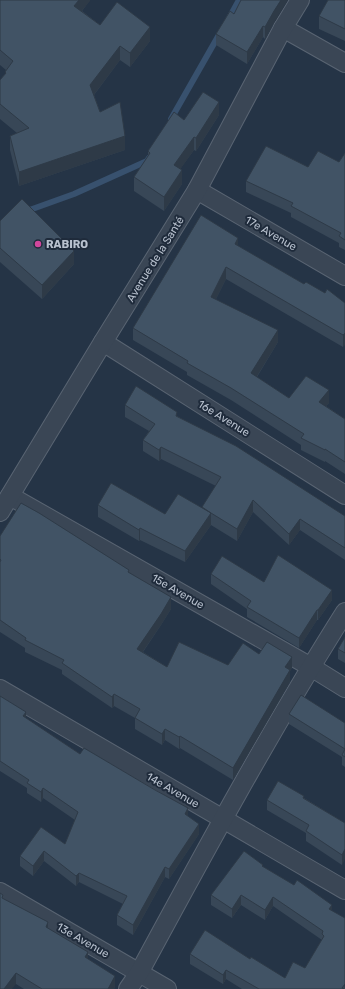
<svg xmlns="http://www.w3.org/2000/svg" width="345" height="989" font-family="Rubik,sans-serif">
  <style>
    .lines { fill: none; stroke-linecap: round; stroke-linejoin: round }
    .stream { stroke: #38516e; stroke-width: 6 }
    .street-casing { stroke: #596472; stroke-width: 20 }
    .street { stroke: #3a4655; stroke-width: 18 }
    .wall { fill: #384757 }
    .shaded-wall { fill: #2e3a47 }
    .building { fill: #415365; stroke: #2e3a47 }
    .hotel-dot { fill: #d1479c; stroke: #1f2b3b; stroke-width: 1.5 }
    .labels { text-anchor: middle; stroke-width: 4; stroke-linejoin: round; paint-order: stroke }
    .street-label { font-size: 11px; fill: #b8c1ce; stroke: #1f2b3b }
    .poi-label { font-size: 11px; font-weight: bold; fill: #b8c1ce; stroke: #1f2b3b; text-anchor: start }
  </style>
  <rect width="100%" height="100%" fill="#253446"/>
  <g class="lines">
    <g class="stream">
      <path d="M228 20 239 0"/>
      <path d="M171 119 220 33"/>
      <path d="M24 212 74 194 147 161 149 158"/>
    </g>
    <g class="street-casing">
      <g id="street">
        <path d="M283 28 345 63"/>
        <path d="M197 190 345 276"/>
        <path d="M103 342 345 495"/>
        <path d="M10 496 311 667 345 688"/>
        <path d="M0 512 103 342 197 190 283 28 300 0"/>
        <path d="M0 689 345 890"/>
        <path d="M0 892 167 989"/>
        <path d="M128 989 139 973C205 851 271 729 345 612"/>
      </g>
    </g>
    <use href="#street" class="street"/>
  </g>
  <g class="wall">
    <path d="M0 0H90L82 11 100 25 150 41 130 67 120 60 94 95 100 112 125 150 19 186 10 150V136L17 133 0 119V80L5 74V72L6 70 0 65Z"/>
    <path d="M345 0V41L319 29V16Z"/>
    <path d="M234 14 274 23 265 39 263 37 247 64 216 45V34Z"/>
    <path d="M219 115 196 151 194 150 180 169 182 184 164 211 134 191V177L148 156V151L184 120Z"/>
    <path d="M345 153V250L339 247V243L291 217V213L246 192V181L308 167 339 162Z"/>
    <path d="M0 221 74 264 42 299 0 262Z"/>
    <path d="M238 246 304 284 325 293 345 303 343 347 226 279 216 299 278 342 257 377 289 398 329 403 326 406 345 419V474L325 461V462L301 450V445L231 400 187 375V372L133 340V328Z"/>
    <path d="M125 405 177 416 345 516V560L300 530 289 545 253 512 237 541 211 525 185 562 140 540 139 541 98 517V505L165 514 202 508 216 486 161 459 159 461 143 451V440L149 431 125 417Z"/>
    <path d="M0 536 129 572 171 609 161 625 143 652 167 667 228 665 259 654 292 668 290 671V682L233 780 180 748 179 749 165 740 162 745 135 729V718L114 706 112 708 62 674V670L25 652V648L0 632Z"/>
    <path d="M211 574 264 582 332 600 318 620H317L299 648 247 617V609L211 584Z"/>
    <path d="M345 637V663L338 659V649Z"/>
    <path d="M0 691 1 697 26 718 80 754 188 817 199 834 169 879 165 877 133 935 117 925V915L123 904 79 882 76 886 44 861 33 876 20 866V856L65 844 75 820 43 798 41 802 27 793V788L0 771Z"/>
    <path d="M289 714 345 723V767L342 765V757L289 724Z"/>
    <path d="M304 798 345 823 342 865 306 841V833L267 810V800Z"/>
    <path d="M263 867 332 911 345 989H242L226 979 223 984 190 964V954L250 959 285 978 305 968 322 940 273 906 265 920 241 905 232 918 211 905V895Z"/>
    <path d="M3 899 48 929 88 959 115 987 114 989H24L16 984Z"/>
  </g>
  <g class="shaded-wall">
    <path d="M79 0H90V1L74 20V6Z"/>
    <path d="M281 0H288L274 23 265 39V27L274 11Z"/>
    <path d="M263 26V37L247 64V52Z"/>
    <path d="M150 27V41L130 67V53Z"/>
    <path d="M120 46V60L90 100V85Z"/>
    <path d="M219 102V115L196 151V138Z"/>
    <path d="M125 136V150L19 186V172Z"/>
    <path d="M194 137V150L174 178V165Z"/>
    <path d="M182 170V184L164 211V197Z"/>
    <path d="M238 238V251L235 244Z"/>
    <path d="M74 251V264L42 299V285Z"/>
    <path d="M226 267V279L211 309V297Z"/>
    <path d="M278 330V342L251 386V373Z"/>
    <path d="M345 333V345L343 347V335Z"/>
    <path d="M329 390V403L319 414V402Z"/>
    <path d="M161 447V459L159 461V450Z"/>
    <path d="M253 500V512L237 541V529Z"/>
    <path d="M211 513V525L185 562V551Z"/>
    <path d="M300 519V530L289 545V534Z"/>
    <path d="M140 528V540L139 541V530Z"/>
    <path d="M332 590V600L318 620V610Z"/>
    <path d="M171 597V609L161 625 137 660V649Z"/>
    <path d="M317 610V620L299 648V638Z"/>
    <path d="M292 657V668L290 671V682L233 780V768L285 667Z"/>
    <path d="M114 694V706L112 708V697Z"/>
    <path d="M26 712V721L23 716Z"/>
    <path d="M165 729V740L162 745V734Z"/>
    <path d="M180 736V748L179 749V737Z"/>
    <path d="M43 788V798L41 802V792Z"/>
    <path d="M188 808V818L185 814Z"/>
    <path d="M199 824V834L169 879V869Z"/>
    <path d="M345 849V859L342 865V855Z"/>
    <path d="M44 851V861L33 876V866Z"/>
    <path d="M165 867V877L133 935V925Z"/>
    <path d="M79 873V882L76 886V876Z"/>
    <path d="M241 895V905L232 918V909Z"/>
    <path d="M273 897V906L265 920V910Z"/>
    <path d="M332 905V915L329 909Z"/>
    <path d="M48 922V933L46 927Z"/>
    <path d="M88 952V963L85 957Z"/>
    <path d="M226 970V979L223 984V975Z"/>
    <path d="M16 973V984L12 989H4Z"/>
    <path d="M115 976V987L114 989H108Z"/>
  </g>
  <g class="building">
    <path d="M0 0H79L74 6 100 25 117 2 150 27 130 53 120 46 90 85 100 112 120 102 125 136 19 172 10 136 29 128 0 104V80L6 73 5 72 13 61 0 50Z"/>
    <path d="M241 0H281L274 11 265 27 263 26 247 52 216 34 230 11 234 14Z"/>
    <path d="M328 0H345V29L319 16Z"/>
    <path d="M203 92 219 102 196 138 194 137 174 165 182 170 164 197 134 177 150 153 148 151 174 112 184 120Z"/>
    <path d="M266 146 308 167 318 151 339 162 345 153V240L339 236 341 233 291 206 293 203 246 181Z"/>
    <path d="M22 199 74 251 42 285 0 248V221Z"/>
    <path d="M201 215 238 238 235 244 304 284 306 282 325 293 327 289 345 303V333L343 335 226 267 211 297 278 330 251 373 289 398 306 376 329 390 319 402 345 419V462L325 449V450L301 438 304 434 231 388 187 363 188 361 133 328Z"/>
    <path d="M136 386 177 412 176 416 236 446 345 516V548L300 519 289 534 253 500 237 529 211 513 185 551 140 528 139 530 98 505 111 483 165 514 178 494 211 513 202 507 221 477 161 447 159 450 143 440 155 424 125 405Z"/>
    <path d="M21 503 39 513 129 570 128 572 171 597 161 614 137 649 167 667 179 642 228 665 243 643 259 654 267 642 292 657 285 667 290 670 233 768 180 736 179 737 165 729 162 734 135 718 140 709 114 694 112 697 62 663 64 660 25 640 26 638 0 620V562L1 560 0 559V536Z"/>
    <path d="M278 555 332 590 318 610H317L299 638 247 607 251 601 211 574 222 556 264 582Z"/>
    <path d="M345 637V653L338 649Z"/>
    <path d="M301 695 345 723V749L289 714Z"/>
    <path d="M0 696 26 712 23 716 80 754 84 748 155 790 188 808 185 814 199 824 169 869 165 867 133 925 117 915 127 896 79 873 76 876 44 851 33 866 20 856 41 827 65 844 78 812 43 788 41 792 27 783 29 780 0 761Z"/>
    <path d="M345 749V757L342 755Z"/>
    <path d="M278 781 304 796 303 798 345 823V849L342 855 306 831 309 825 267 800Z"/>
    <path d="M244 851 263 865 262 866 294 885 297 880 332 905 329 909 345 918V984L342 988 344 989H259L226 970 223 975 190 954 205 930 250 959 251 957 285 978 293 962 305 968 324 936 322 934 323 931 273 897 265 910 241 895 232 909 211 895Z"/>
    <path d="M0 893 3 895 2 898 48 922 46 927 88 952 85 957 115 976 108 989H42L16 973 4 989H0Z"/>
  </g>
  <circle class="hotel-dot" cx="38" cy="244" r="4"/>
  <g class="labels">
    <g class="street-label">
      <text transform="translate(271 233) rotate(30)" y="4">17e Avenue</text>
      <text transform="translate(155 259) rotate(-58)" y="4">Avenue de la Santé</text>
      <text transform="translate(224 418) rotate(32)" y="4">16e Avenue</text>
      <text transform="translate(178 591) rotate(30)" y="4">15e Avenue</text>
      <text transform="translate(173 790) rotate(30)" y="4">14e Avenue</text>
      <text transform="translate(83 940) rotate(30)" y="4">13e Avenue</text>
    </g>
    <g class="poi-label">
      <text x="46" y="248">RABIRO</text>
    </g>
  </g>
</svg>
